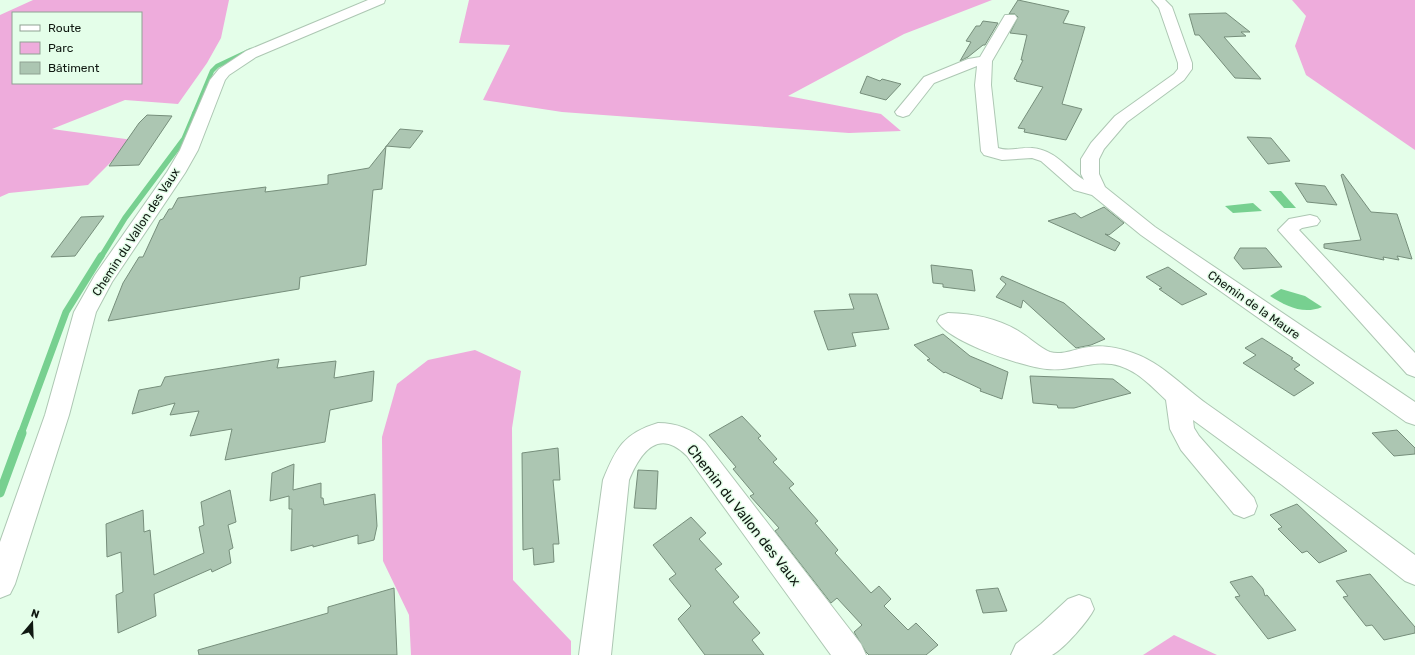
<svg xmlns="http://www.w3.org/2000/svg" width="1415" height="655" font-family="Rubik,sans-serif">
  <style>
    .green { fill: #eeacdc; fill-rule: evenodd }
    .water { fill: #77d090 }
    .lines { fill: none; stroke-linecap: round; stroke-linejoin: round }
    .stream-far3 { stroke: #77d090; stroke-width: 4.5 }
    .stream-far2 { stroke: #77d090; stroke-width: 5.5 }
    .stream-far1 { stroke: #77d090; stroke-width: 7 }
    .stream { stroke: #77d090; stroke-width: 9 }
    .building { fill: #acc6b2; stroke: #768e7b }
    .minor-casing { stroke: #adc7b3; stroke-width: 2 }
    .minor { fill: #fff; fill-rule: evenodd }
    .labels { text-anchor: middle; stroke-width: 3; stroke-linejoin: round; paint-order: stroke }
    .street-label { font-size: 12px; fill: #101912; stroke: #e4fee9 }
    .near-street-label { font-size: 14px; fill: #101912; stroke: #e4fee9 }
  </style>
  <rect width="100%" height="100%" fill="#e4fee9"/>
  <g class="green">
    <path d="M33 0H229L221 38 207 63 178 104 125 100 52 129 133 140 88 185 9 193 0 197V15ZM13 13H141V83H13Z"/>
    <path d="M469 0H992L904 34 788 96 881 114 901 131 849 133 562 112 483 100 510 45 459 43Z"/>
    <path d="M1292 0H1415V150L1306 75 1295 46 1306 16Z"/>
    <path d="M475 350 521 371 512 428 513 580 571 641V655H411L409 615 383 561 382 437 397 384 428 360Z"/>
    <path d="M1174 635 1217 655H1143Z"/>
  </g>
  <g class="water">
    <path d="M1269 191H1281L1296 208H1284Z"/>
    <path d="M1253 203 1262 211 1233 213 1225 206Z"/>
    <path d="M1281 289 1305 296 1322 307C1303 315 1286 306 1270 296Z"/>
  </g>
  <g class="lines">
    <path class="stream-far3" d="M194 114 212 71 217 66 251 50"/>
    <path class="stream-far2" d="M101 257 125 218 184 139 195 113"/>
    <path class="stream-far1" d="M21 434 66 312 101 256"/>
    <path class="stream" d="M0 493 22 433"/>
  </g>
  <g class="building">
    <path d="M1018 0 1069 11 1063 23 1085 27 1062 104 1082 109 1066 140 1024 132 1025 129 1018 128 1043 87 1016 81 1017 80 1014 79 1023 60H1021L1027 35 1010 33 1018 17 1015 14H1009Z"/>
    <path d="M1226 13 1250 32H1241L1246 36 1224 37 1261 79 1235 78 1199 35H1195L1189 14Z"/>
    <path d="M983 21 998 23 985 45H983L968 57 960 61 971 42 966 41 976 26H980Z"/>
    <path d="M867 76 880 81 882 79 901 84 886 100 860 93Z"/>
    <path d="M147 115 172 116 139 165 109 166 139 123Z"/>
    <path d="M400 129 423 131 410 148 386 146 382 189 373 190 366 265 300 277 299 289 108 321 123 283 139 257H143L160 220 163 219 169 209H172L178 198 266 187 265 192 328 184V175L369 168Z"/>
    <path d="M1247 137 1271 138 1290 161 1268 164Z"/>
    <path d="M1343 174 1371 212 1397 214 1412 259 1397 256 1399 260 1383 257 1384 260 1324 248V244L1361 240 1341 175Z"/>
    <path d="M1295 183 1325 186 1337 205 1307 202Z"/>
    <path d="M1104 207 1124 223 1109 235 1105 234 1120 243 1115 251 1048 221 1075 213 1081 218Z"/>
    <path d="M104 216 75 256 51 257 81 217Z"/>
    <path d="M1240 248H1266L1282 267 1243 269 1234 258Z"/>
    <path d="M931 265 972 270 975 291 943 287V284L933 283Z"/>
    <path d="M1168 267 1207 294 1182 305 1159 289 1162 288 1146 277Z"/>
    <path d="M1002 276 1064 303 1105 339 1091 345 1076 348 1023 300 1021 308 996 297 1006 284 1000 279Z"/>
    <path d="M849 294H877L889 329 852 333 856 346 828 350 814 311 854 309Z"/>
    <path d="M943 334 970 356 1008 372 1002 399 980 391 981 389 945 372 944 373 927 360 930 359 914 345Z"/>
    <path d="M1262 338 1293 358 1291 359 1300 365 1294 369 1314 383 1294 396 1243 363 1256 355 1245 348Z"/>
    <path d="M279 359 277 368 336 361 334 378 374 371 372 401 330 410 325 442 225 460 232 429 190 436 199 411 170 415 175 403 132 414 139 390 161 386 165 377Z"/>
    <path d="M1030 376 1113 379 1131 393 1074 408H1058L1057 405 1033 403Z"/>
    <path d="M742 416 761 436 758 438 777 459 773 462 794 484 789 488 818 521 815 523 838 550 835 553 871 593 879 586 891 599 884 606 908 630 916 623 938 645 926 655H869L866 652 854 632 862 625 837 598 831 603 775 531 779 528 750 496 754 494 733 469 736 467 709 435Z"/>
    <path d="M1397 430 1415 448V454L1394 456 1372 433Z"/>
    <path d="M558 448 560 480H553L559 544H553L554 562 534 565 533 548 523 550 522 453Z"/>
    <path d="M294 464 293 490 321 483V498H323L324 505 375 494 377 526 374 540 358 544V535L313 547V545L291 551 292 509H289V496L270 501 272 473Z"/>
    <path d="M638 470 658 471 656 509 634 508Z"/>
    <path d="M230 490 236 522 228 525 233 548 229 550 231 563 212 572 211 569 154 594 156 616 118 633 116 595 123 592 121 552 107 557 106 524 143 510 144 532 150 530 154 575 204 553 199 527 204 525 201 502Z"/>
    <path d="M1297 504 1314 520 1347 551 1319 563 1307 551 1302 553 1278 529 1282 527 1270 515Z"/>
    <path d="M691 517 706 533 699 539 722 564 715 569 739 597 733 602 760 633 752 640 764 655H705L678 619 691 606 669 579 676 574 653 545Z"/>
    <path d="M1370 574 1415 627V633L1384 640 1372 625 1366 626 1343 597 1348 596 1336 581Z"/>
    <path d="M1252 576 1263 589 1265 596 1267 595 1296 630 1268 639 1235 597 1240 596 1230 582Z"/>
    <path d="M394 588 397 655H199L198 650 328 613V607Z"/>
    <path d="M998 588 1007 611 983 613 976 590Z"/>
  </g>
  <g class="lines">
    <g class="minor-casing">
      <g id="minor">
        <path d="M368 0H385L384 3 256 57 229 75 225 80 198 150 185 173 112 282 96 312 69 415 15 584 10 594 0 598V542L45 415 74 312 95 275 167 172 180 150 210 80 219 69 246 51Z"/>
        <path d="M1152 0H1165L1172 7 1192 63V69L1184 80 1127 122 1104 149 1099 159V174L1105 187 1155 227 1415 402V425L1406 422 1141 235 1092 195 1074 190 1041 161 1032 158 1002 160 984 155 981 151 975 85 977 66 934 83 909 115 903 117 897 115 895 112 924 77 968 59 980 57 1005 15H1015L1017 18 992 61 991 85 998 148C1009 152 1021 147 1032 148 1056 150 1066 168 1084 180L1081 174V159L1091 143 1115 116 1174 74 1178 69V63L1159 8Z"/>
        <path d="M1310 215 1317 217 1320 221 1317 225 1302 228 1299 230 1415 353V377L1407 374 1278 230 1289 219Z"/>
        <path d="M948 313C974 314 998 318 1020 332 1030 338 1040 348 1050 352 1062 356 1077 348 1089 347 1103 345 1119 348 1133 353 1162 363 1183 387 1207 404 1277 453 1346 504 1415 555V585L1405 581 1282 485 1193 420 1194 428 1199 436 1254 498 1257 506 1254 514 1244 518 1234 514 1181 450 1170 429 1166 400C1152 387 1139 372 1120 366 1095 358 1072 372 1047 369 1023 367 949 342 937 321L940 316Z"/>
        <path d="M658 423C677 423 692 429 705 442L861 644 866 655H831L687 456C659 428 641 451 629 480L611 655H579L603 480C616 448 624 433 658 423Z"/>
        <path d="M1079 595 1090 599 1094 609C1089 620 1064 649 1052 655 1045 655 1020 655 1011 655L1016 644 1041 624 1068 599Z"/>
      </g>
    </g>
    <use href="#minor" class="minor"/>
  </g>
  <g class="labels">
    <g class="street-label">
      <text transform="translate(136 232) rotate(-57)" y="4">Chemin du Vallon des Vaux</text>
      <text transform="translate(1254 305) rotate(35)" y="4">Chemin de la Maure</text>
    </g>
    <g class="near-street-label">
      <text transform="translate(744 515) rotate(52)" y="5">Chemin du Vallon des Vaux</text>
    </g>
  </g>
  <rect x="12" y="12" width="130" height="72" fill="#e4fee9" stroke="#8fa293"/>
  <rect x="20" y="25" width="20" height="6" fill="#ffffff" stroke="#8fa293"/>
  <text x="48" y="32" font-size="12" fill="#101912">Route</text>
  <rect x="20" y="42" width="20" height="12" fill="#eeacdc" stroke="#8fa293"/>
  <text x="48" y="52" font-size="12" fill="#101912">Parc</text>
  <rect x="20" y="62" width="20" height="12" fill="#acc6b2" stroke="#8fa293"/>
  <text x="48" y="72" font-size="12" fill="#101912">Bâtiment</text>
  <g transform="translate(32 623) rotate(19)" stroke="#e4fee9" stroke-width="3" paint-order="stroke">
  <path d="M0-3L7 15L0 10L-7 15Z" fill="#101912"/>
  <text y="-6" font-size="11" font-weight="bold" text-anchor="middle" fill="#101912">N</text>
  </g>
</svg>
